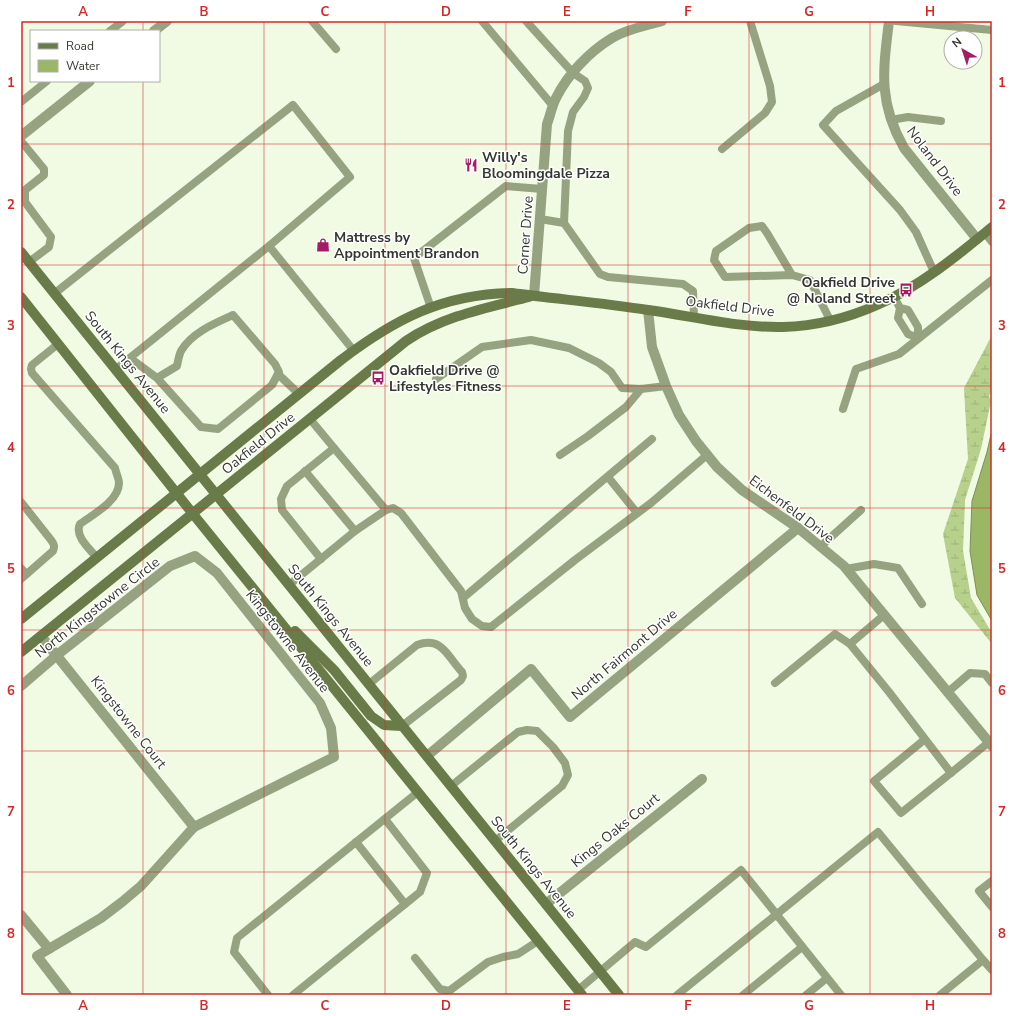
<svg xmlns="http://www.w3.org/2000/svg" width="1013" height="1016" font-family="'Nunito Sans',sans-serif">
  <style>
    .wetland { fill: url(#wetland-marsh) }
    .water { fill: #9bb765; stroke: #7c9155 }
    .lines { fill: none; stroke-linecap: round; stroke-linejoin: round }
    .lane { stroke: #96a381; stroke-width: 8 }
    .street { stroke: #96a381; stroke-width: 10 }
    .secondary { stroke: #697b48; stroke-width: 10 }
    .grid { fill: none; stroke: #d62828; stroke-width: 1; stroke-opacity: 0.55 }
    .labels { text-anchor: middle; stroke-width: 3; stroke-linejoin: round; paint-order: stroke }
    .poi-label { font-size: 14px; font-weight: bold; fill: #34372f; stroke: #fff; text-anchor: start }
    .street-label { font-size: 14px; fill: #34372f; stroke: #fff }
    .neatline { fill: none; stroke: #d62828; stroke-width: 1.5 }
    .grid-label { font-size: 13px; text-anchor: middle; font-weight: bold; fill: #d62828 }
  </style>
  <defs>
    <pattern id="wetland-marsh" width="20" height="14" patternUnits="userSpaceOnUse"><rect width="20" height="14" fill="#b7d08b"/><path d="M1 5h8M5 5V1M11 12h8M15 12V8" fill="none" stroke="#9eb378"/></pattern>
  </defs>
  <rect width="100%" height="100%" fill="#f1fae3"/>
  <path class="wetland" d="M992 335V390L989 396 991 401 981 449 965 500 963 551 971 598 992 633V644L955 598 943 534 968 459 964 388Z"/>
  <path class="water" d="M992 430V621L977 595 970 551 972 501 987 452Z"/>
  <g class="lines">
    <g class="lane">
      <path d="M312 21 336 49"/>
      <path d="M482 21 553 106"/>
      <path d="M526 21 573 73 585 81 588 88 584 97 573 112 568 131 564 223"/>
      <path d="M896 21 992 30"/>
      <path d="M110 31 123 21"/>
      <path d="M884 84 836 111 823 125 900 210 916 232 934 272"/>
      <path d="M21 102 47 81"/>
      <path d="M891 120 908 117 941 121"/>
      <path d="M21 141 44 169V175L25 190V202L51 237 49 247 29 262"/>
      <path d="M722 149 765 113 772 102 770 86 750 21"/>
      <path d="M540 219 564 223 600 274 608 277 683 284 693 291 694 317"/>
      <path d="M985 233 992 242"/>
      <path d="M792 275 767 233 762 226 749 228 716 251 714 260 725 277 792 275 810 280 830 320"/>
      <path d="M55 293 293 105 350 177 269 246"/>
      <path d="M894 297 900 308 898 318 908 334 918 338V327L908 310 900 308"/>
      <path d="M431 308 414 258 506 186 542 189"/>
      <path d="M58 344 32 365 31 369 32 373 115 468C116 473 119 479 119 483 119 501 92 515 80 524 74 536 90 549 97 558"/>
      <path d="M130 358 157 378 201 427 218 429 272 385 279 372 275 364 233 315C215 323 191 333 181 351 179 355 178 361 177 366L157 378"/>
      <path d="M116 369 269 246 354 351"/>
      <path d="M278 374 299 394"/>
      <path d="M436 379 482 347 531 340 569 348 599 363 611 372 622 388 641 389 666 386"/>
      <path d="M843 409 856 369 899 354 992 280"/>
      <path d="M310 419 334 448 287 486 281 499 282 510 321 559"/>
      <path d="M334 448 386 510"/>
      <path d="M560 455 588 436 626 407 641 389"/>
      <path d="M305 471 355 531"/>
      <path d="M608 477 637 513"/>
      <path d="M21 502 51 540C54 544 55 546 53 551L21 579"/>
      <path d="M820 547 861 510"/>
      <path d="M21 568 26 574"/>
      <path d="M846 569 874 564 898 568 922 604"/>
      <path d="M289 585 355 531 386 510 393 508 401 513 461 591 465 608 472 619 482 626 491 627 575 560 651 503 707 455"/>
      <path d="M463 598 652 439"/>
      <path d="M884 615 850 644 889 692 951 773 989 742"/>
      <path d="M775 683 835 634 850 644"/>
      <path d="M369 684 417 645C442 636 447 656 462 672L463 676 461 680 402 726"/>
      <path d="M948 692 970 673 985 674 992 683"/>
      <path d="M924 740 874 781 901 813 951 773"/>
      <path d="M451 786 518 732 527 730 537 731 553 747 565 763 568 775 562 786 495 841"/>
      <path d="M356 842 405 904"/>
      <path d="M992 881 979 891 992 907"/>
      <path d="M415 958 440 989 449 991 488 962 503 957 518 954 538 941"/>
      <path d="M983 960 992 970"/>
      <path d="M578 990 635 942 646 947 741 870 841 995"/>
      <path d="M268 995 234 952 237 938 418 792"/>
      <path d="M293 995 420 892 427 873 385 819"/>
      <path d="M677 995 878 832 983 960 940 995"/>
      <path d="M743 995 802 947"/>
      <path d="M806 995 827 978"/>
    </g>
    <g class="street">
      <path d="M889 21C883 71 878 102 904 148L977 239"/>
      <path d="M154 31 167 21"/>
      <path d="M21 136 90 81"/>
      <path d="M534 296 547 124C550 116 552 106 556 98 568 74 589 52 612 38 627 29 645 26 662 21"/>
      <path d="M648 310 652 347 666 386 679 415 696 441 717 467 742 490 798 528 844 566 992 746"/>
      <path d="M41 636 194 827"/>
      <path d="M21 686 57 655 170 566 195 556 217 573 320 703 331 728 334 757 194 827 141 886 122 902 101 918 37 956 67 995"/>
      <path d="M427 756 531 669 570 717 798 528"/>
      <path d="M546 904 702 779"/>
      <path d="M21 915 49 949"/>
    </g>
    <g class="secondary">
      <path d="M21 252 619 995"/>
      <path d="M21 297 193 514 582 995"/>
      <path d="M21 619 341 360C395 319 443 294 512 293 557 299 603 303 648 310 692 316 738 328 783 327 814 326 848 318 877 305 919 287 957 256 992 227"/>
      <path d="M295 631 334 670 371 716 384 725 402 726"/>
      <path d="M21 652 406 341C443 316 486 308 529 297"/>
    </g>
  </g>
  <path class="grid" d="M143 21V31M264 21V995M385 21V995M506 21V995M628 21V995M749 21V995M870 21V995M143 81V995M21 144H992M21 265H992M21 386H992M21 508H992M21 630H992M21 751H992M21 872H992"/>
  <defs>
    <g id="restaurant-bare" transform="scale(1.08)"><path d="M-5-6h1v4h1v-4h1v4h1v-4h1v5L-1.5 .5V6h-2V.5L-5-1ZM5-6V6H3V1.5H1.5Q1.5-4 5-6Z" fill="#a51c64" stroke="#fff" stroke-width="2.5" paint-order="stroke"/></g>
    <g id="shop-bare" transform="scale(1.08)"><path d="M-5-2.5h2.3a2.7 3.5 0 0 1 5.4 0H5L5.5 6h-11ZM-1.5-2.5h3a1.5 2.3 0 0 0-3 0Z" fill="#a51c64" stroke="#fff" stroke-width="2.5" paint-order="stroke"/></g>
    <g id="bus-bare" transform="scale(1.08)"><path d="M-5-6H5V4H4V6H2V4H-2V6H-4V4H-5ZM-3.5-4V0h7V-4ZM-3.5 1.2v1.5H-2V1.2ZM2 1.2v1.5H3.5V1.2Z" fill="#a51c64" stroke="#fff" stroke-width="2.5" paint-order="stroke"/></g>
  </defs>
  <g fill-rule="evenodd">
    <use href="#restaurant-bare" x="471" y="165"/>
    <use href="#shop-bare" x="323" y="245"/>
    <use href="#bus-bare" x="906" y="290"/>
    <use href="#bus-bare" x="378" y="378"/>
  </g>
  <g class="labels">
    <g class="poi-label">
      <text x="482" y="162">Willy's<tspan x="482" dy="16">Bloomingdale Pizza</tspan></text>
      <text x="334" y="242">Mattress by<tspan x="334" dy="16">Appointment Brandon</tspan></text>
      <text x="895" y="287" text-anchor="end">Oakfield Drive<tspan x="895" dy="16">@ Noland Street</tspan></text>
      <text x="389" y="375">Oakfield Drive @<tspan x="389" dy="16">Lifestyles Fitness</tspan></text>
    </g>
    <g class="street-label">
      <text transform="translate(935 161) rotate(53)" y="5">Noland Drive</text>
      <text transform="translate(525 235) rotate(-86)" y="5">Corner Drive</text>
      <text transform="translate(730 306) rotate(7)" y="5">Oakfield Drive</text>
      <text transform="translate(128 362) rotate(51)" y="5">South Kings Avenue</text>
      <text transform="translate(258 443) rotate(-39)" y="5">Oakfield Drive</text>
      <text transform="translate(792 509) rotate(37)" y="5">Eichenfeld Drive</text>
      <text transform="translate(97 607) rotate(-38)" y="5">North Kingstowne Circle</text>
      <text transform="translate(331 615) rotate(51)" y="5">South Kings Avenue</text>
      <text transform="translate(288 641) rotate(52)" y="5">Kingstowne Avenue</text>
      <text transform="translate(624 654) rotate(-40)" y="5">North Fairmont Drive</text>
      <text transform="translate(129 722) rotate(52)" y="5">Kingstowne Court</text>
      <text transform="translate(615 830) rotate(-39)" y="5">Kings Oaks Court</text>
      <text transform="translate(534 867) rotate(51)" y="5">South Kings Avenue</text>
    </g>
  </g>
  <rect width="1013" height="1016" fill="none" stroke="#ffffff" stroke-width="44"/>
  <rect x="30" y="30" width="130" height="52" fill="#ffffff" stroke="#aeafac"/>
  <rect x="38" y="43" width="20" height="6" fill="#697b48" stroke="#aeafac"/>
  <text x="66" y="50" font-size="12" fill="#34372f">Road</text>
  <rect x="38" y="60" width="20" height="12" fill="#9bb765" stroke="#aeafac"/>
  <text x="66" y="70" font-size="12" fill="#34372f">Water</text>
  <g transform="translate(963 50) rotate(321)"><circle r="19" fill="#ffffff" stroke="#aeafac"/>
  <path d="M0-3L7 15L0 10L-7 15Z" fill="#a51c64"/>
  <text y="-6" font-size="11" font-weight="bold" text-anchor="middle" fill="#34372f">N</text>
  </g>
  <rect x="22" y="22" width="969" height="972" class="neatline"/>
  <g class="grid-label">
    <text x="83" y="16">A</text>
    <text x="204" y="16">B</text>
    <text x="325" y="16">C</text>
    <text x="446" y="16">D</text>
    <text x="567" y="16">E</text>
    <text x="688" y="16">F</text>
    <text x="809" y="16">G</text>
    <text x="930" y="16">H</text>
    <text x="11" y="87">1</text>
    <text x="1002" y="87">1</text>
    <text x="11" y="209">2</text>
    <text x="1002" y="209">2</text>
    <text x="11" y="330">3</text>
    <text x="1002" y="330">3</text>
    <text x="11" y="452">4</text>
    <text x="1002" y="452">4</text>
    <text x="11" y="573">5</text>
    <text x="1002" y="573">5</text>
    <text x="11" y="695">6</text>
    <text x="1002" y="695">6</text>
    <text x="11" y="816">7</text>
    <text x="1002" y="816">7</text>
    <text x="11" y="938">8</text>
    <text x="1002" y="938">8</text>
    <text x="83" y="1010">A</text>
    <text x="204" y="1010">B</text>
    <text x="325" y="1010">C</text>
    <text x="446" y="1010">D</text>
    <text x="567" y="1010">E</text>
    <text x="688" y="1010">F</text>
    <text x="809" y="1010">G</text>
    <text x="930" y="1010">H</text>
  </g>
</svg>
